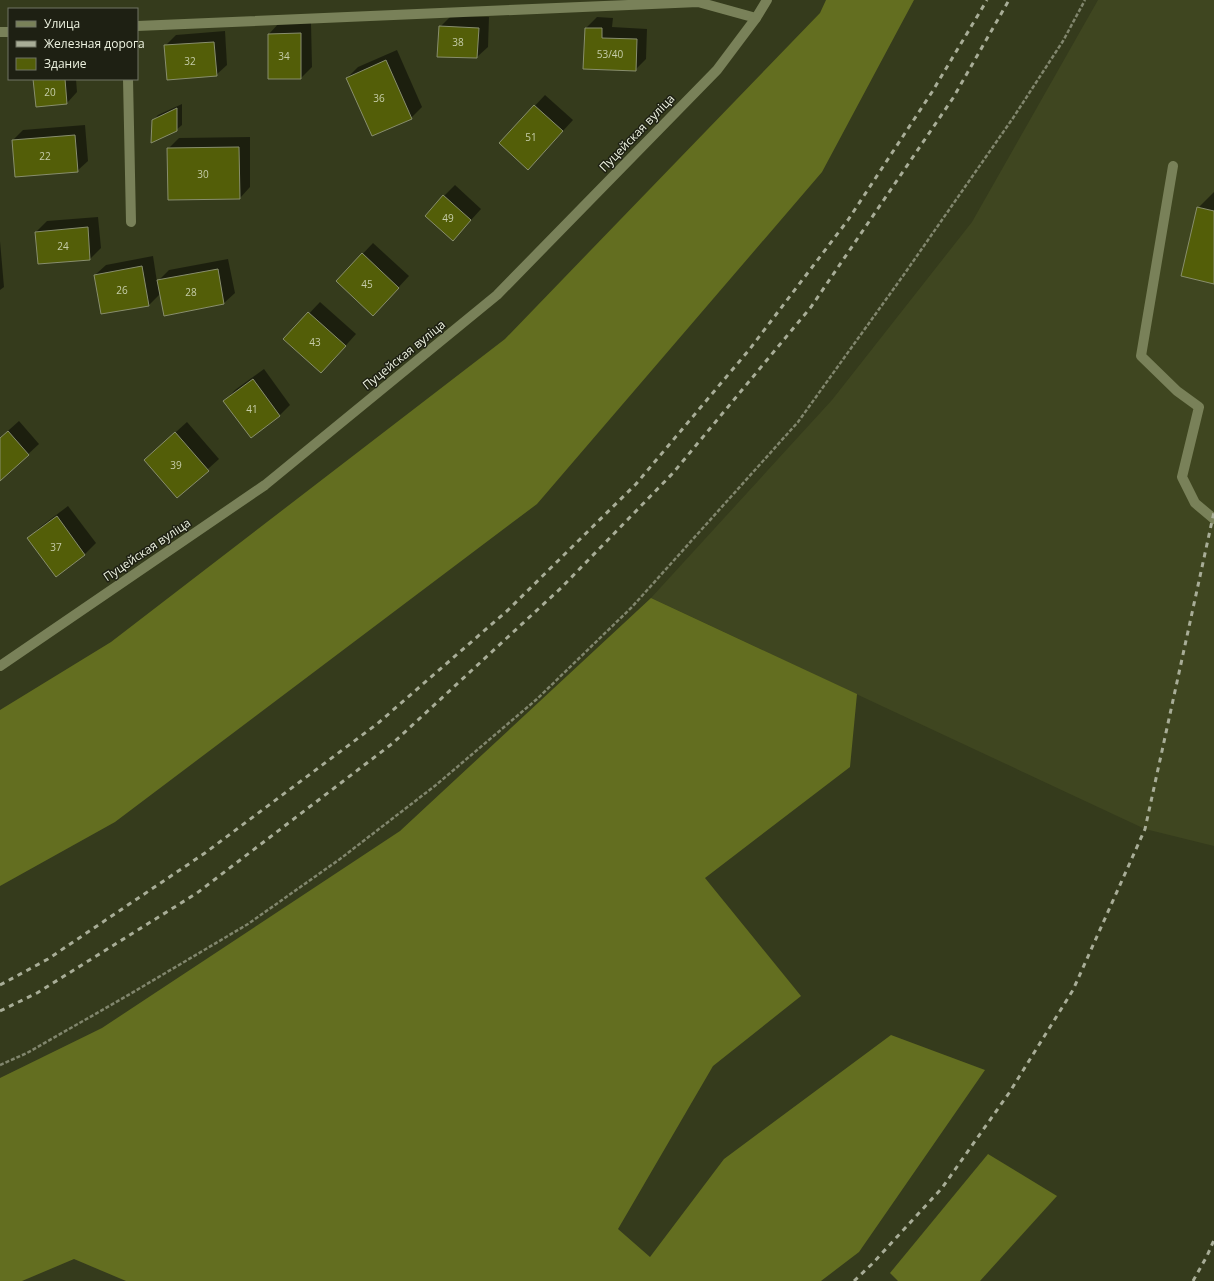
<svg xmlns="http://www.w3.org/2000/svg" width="1214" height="1281" font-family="'Open Sans',sans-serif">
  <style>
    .built { fill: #3f4620 }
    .forest { fill: #636e20 }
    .shadow { fill: #0007 }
    .building { fill: #535e08; stroke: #888e6d }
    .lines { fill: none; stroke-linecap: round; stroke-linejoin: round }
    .path { stroke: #81866d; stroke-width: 2.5; stroke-dasharray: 4 2; stroke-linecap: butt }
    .minor { stroke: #798159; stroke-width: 10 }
    .rail { stroke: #a8ad97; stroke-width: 3; stroke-dasharray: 5 5; stroke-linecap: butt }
    .labels { text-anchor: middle; stroke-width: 3; stroke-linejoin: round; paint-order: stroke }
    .number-label { font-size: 10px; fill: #c6cdaa }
    .street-label { font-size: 12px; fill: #edf2e0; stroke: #1e2013 }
  </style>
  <rect width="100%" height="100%" fill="#353b1c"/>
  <path class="built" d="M1098 0H1214V846L1145 829 651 598 832 400 972 222Z"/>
  <g class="forest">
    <path d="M826 0H914L822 172 537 504 115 822 0 886V710L111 642 505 339 820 13Z"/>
    <path d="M651 598 857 694 850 767 705 878 801 996 713 1066 618 1229 650 1257 724 1159 891 1035 985 1070 859 1252 821 1281H126L74 1259 22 1281H0V1078L102 1028 400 831Z"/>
    <path d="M988 1154 1057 1196 980 1281H898L890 1273Z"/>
  </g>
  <g class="shadow">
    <path d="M451 16 489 17 488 47 477 57 440 27Z"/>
    <path d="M597 17 613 18 612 27 647 29 646 59 635 70 586 28Z"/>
    <path d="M279 23H311L312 67 301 78 269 34Z"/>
    <path d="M225 31 227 65 216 75 165 46 176 35Z"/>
    <path d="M397 50 422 107 411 118 347 78 358 67Z"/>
    <path d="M34 79H76L77 92 67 103Z"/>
    <path d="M545 95 573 120 538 158 500 143Z"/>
    <path d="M182 104V125L176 130 153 121 158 115Z"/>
    <path d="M85 125 88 161 77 171 13 140 23 130Z"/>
    <path d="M250 137V187L240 198 168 149 179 138Z"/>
    <path d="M455 185 481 209 453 240 444 196Z"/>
    <path d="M1214 192V283L1198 208Z"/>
    <path d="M98 217 101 248 90 259 36 232 47 221Z"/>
    <path d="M0 241 4 287 0 290Z"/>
    <path d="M373 243 409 276 383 304 337 281Z"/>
    <path d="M153 256 157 282 169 270 228 259 235 293 224 303 165 314 161 293 149 305 102 313 95 275 106 265Z"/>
    <path d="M320 302 356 334 332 361 285 339Z"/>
    <path d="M264 369 290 405 280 415 251 437 225 401 235 390Z"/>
    <path d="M19 421 39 444 0 480V438Z"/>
    <path d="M187 422 219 459 177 497 145 460Z"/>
    <path d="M68 506 96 543 85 554 56 575 29 538 39 528Z"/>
  </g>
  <g class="building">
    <path d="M439 26 479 28 477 58 437 57Z"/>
    <path d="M585 28H602V38L637 39 636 71 583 69Z"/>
    <path d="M301 33V79H268V34Z"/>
    <path d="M214 42 217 76 167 80 164 45Z"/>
    <path d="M386 60 412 119 372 136 346 78Z"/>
    <path d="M33 79H65L67 104 36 107Z"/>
    <path d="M534 105 563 131 528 170 499 143Z"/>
    <path d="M177 108V131L151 143 152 120Z"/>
    <path d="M75 135 78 172 15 177 12 140Z"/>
    <path d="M239 147 240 199 168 200 167 148Z"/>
    <path d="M443 195 471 220 453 241 425 216Z"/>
    <path d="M1197 207 1214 211V284L1181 276Z"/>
    <path d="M88 227 90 260 38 264 35 232Z"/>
    <path d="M362 253 399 288 373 316 336 281Z"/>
    <path d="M142 266 149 306 101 314 94 275Z"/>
    <path d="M218 269 224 304 164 316 157 280Z"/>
    <path d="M308 312 346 346 321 373 283 339Z"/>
    <path d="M253 379 280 416 251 438 223 401Z"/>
    <path d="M8 431 29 455 0 481V438Z"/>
    <path d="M175 432 209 471 177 498 144 460Z"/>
    <path d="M57 516 85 555 56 577 27 538Z"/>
  </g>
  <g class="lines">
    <path class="path" d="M0 1065 27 1053 125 997 248 924 340 859 436 785 537 699 632 607 798 422 905 273 1013 118 1063 41 1085 0"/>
    <g class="minor">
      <path d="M137 26 698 2 756 18"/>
      <path d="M0 32H9"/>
      <path d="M128 79 131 222"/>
      <path d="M1173 166 1141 356 1177 391 1199 407 1182 477 1195 503 1214 519"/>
      <path d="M0 666 265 485 497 295 717 70 756 18 767 0"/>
    </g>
    <g class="rail">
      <path d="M0 985 48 959 205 853 377 724 508 610 636 484 749 350 848 220 932 92 987 0"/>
      <path d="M0 1011 37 993 197 893 393 743 561 588 673 473 811 307 953 98 1009 0"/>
      <path d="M854 1281 872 1264 942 1188 1009 1093 1073 990 1145 829 1214 512"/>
      <path d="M1193 1281 1207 1256 1214 1240"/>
    </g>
  </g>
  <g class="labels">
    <g class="number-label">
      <text x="458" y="46">38</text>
      <text x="610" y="58">53/40</text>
      <text x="284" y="60">34</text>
      <text x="190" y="65">32</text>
      <text x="50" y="96">20</text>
      <text x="379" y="102">36</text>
      <text x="531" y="141">51</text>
      <text x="45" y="160">22</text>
      <text x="203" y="178">30</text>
      <text x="448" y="222">49</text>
      <text x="63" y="250">24</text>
      <text x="367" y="288">45</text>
      <text x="122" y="294">26</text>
      <text x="191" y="296">28</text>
      <text x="315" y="346">43</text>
      <text x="252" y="413">41</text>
      <text x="176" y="469">39</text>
      <text x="56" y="551">37</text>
    </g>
    <g class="street-label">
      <text transform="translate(637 133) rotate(-46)" y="4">Пуцейская вуліца</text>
      <text transform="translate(404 355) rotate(-39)" y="4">Пуцейская вуліца</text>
      <text transform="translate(147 550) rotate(-34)" y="4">Пуцейская вуліца</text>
    </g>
  </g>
  <rect x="8" y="8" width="130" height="72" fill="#1e2013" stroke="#717465"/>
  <rect x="16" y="21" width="20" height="6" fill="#798159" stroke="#717465"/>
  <text x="44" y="28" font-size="12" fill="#edf2e0">Улица</text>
  <rect x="16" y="41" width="20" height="6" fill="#a8ad97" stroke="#717465"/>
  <text x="44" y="48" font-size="12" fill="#edf2e0">Железная дорога</text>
  <rect x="16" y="58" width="20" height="12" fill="#535e08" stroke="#717465"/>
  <text x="44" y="68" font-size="12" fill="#edf2e0">Здание</text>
</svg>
